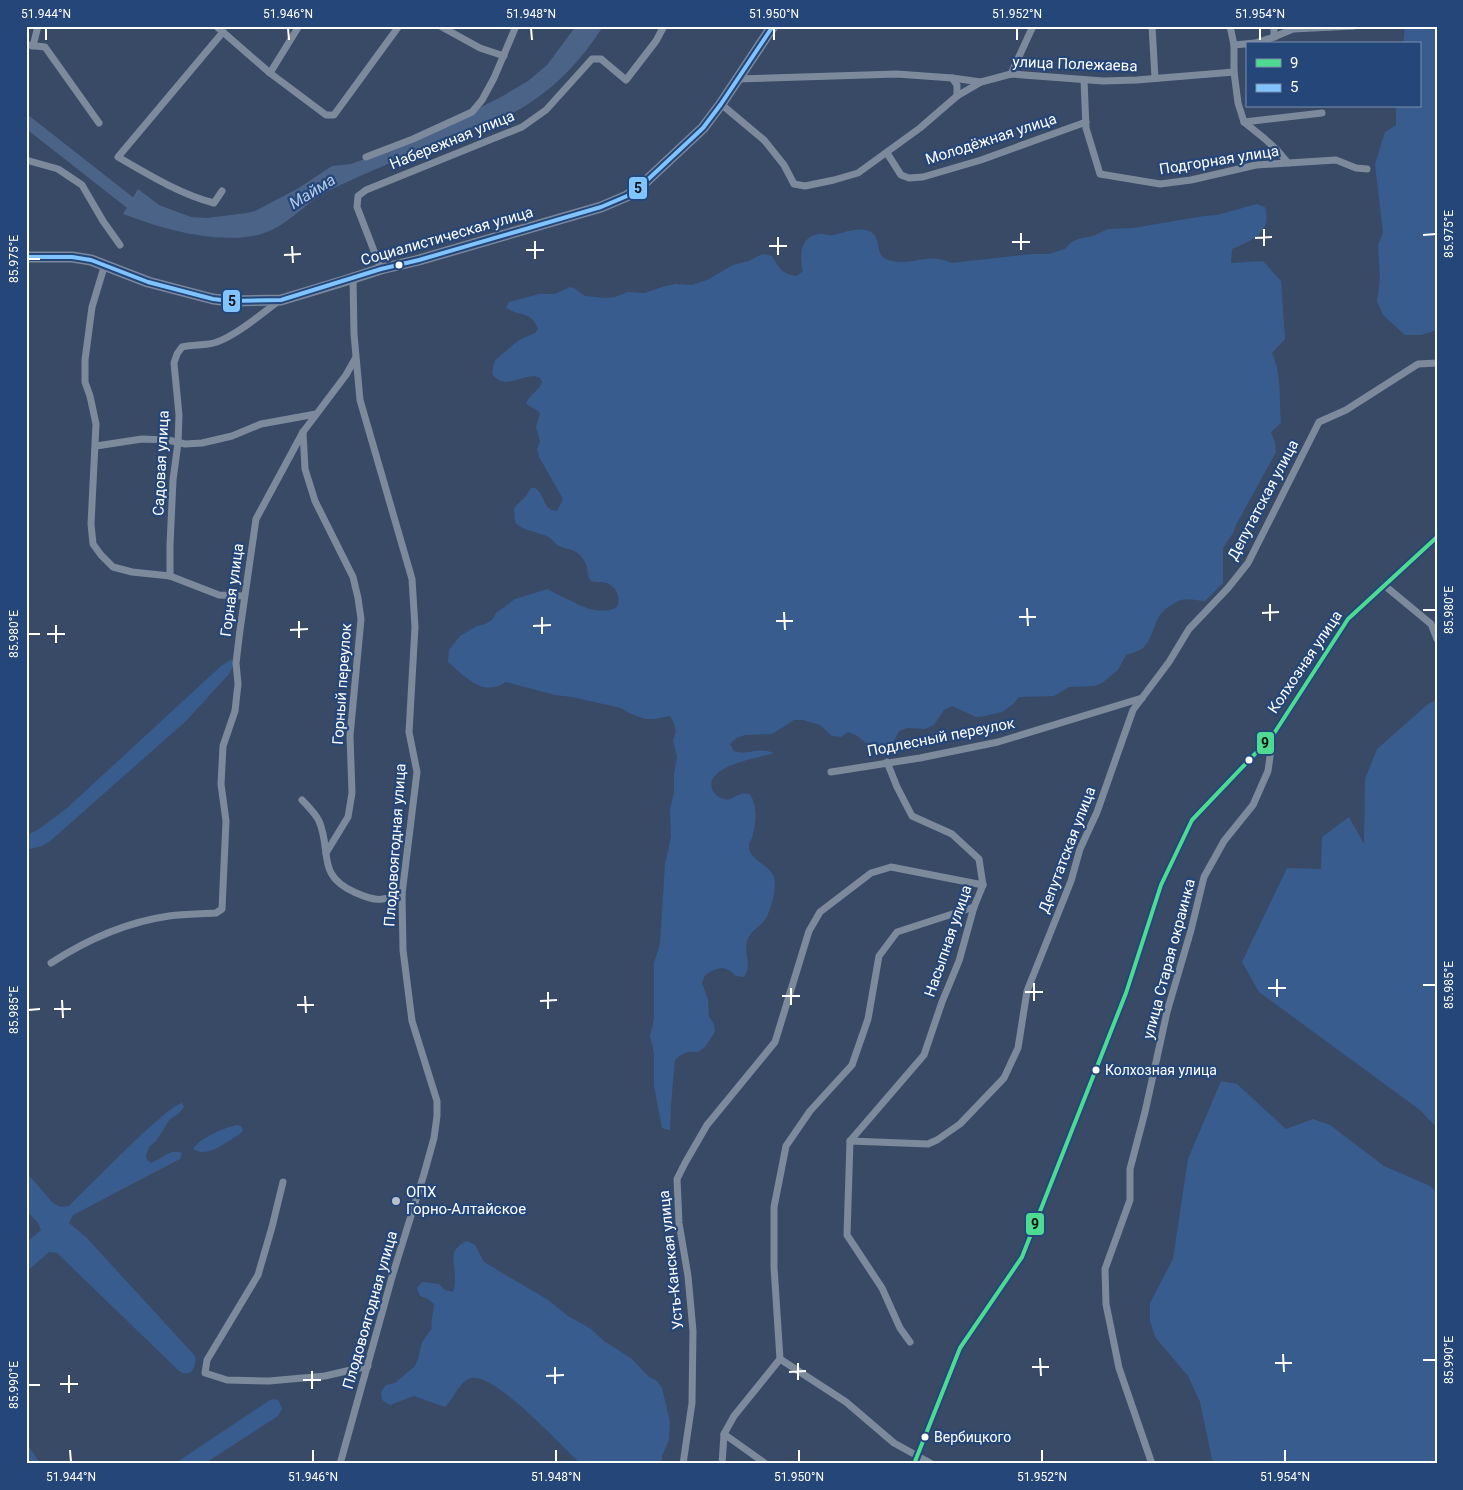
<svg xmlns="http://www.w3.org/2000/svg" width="1463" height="1490" font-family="Roboto,sans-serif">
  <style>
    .green { fill: #395c8f }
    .water { fill: #4c6388 }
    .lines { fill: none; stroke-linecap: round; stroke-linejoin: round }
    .river { stroke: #4c6388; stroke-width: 12 }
    .street { stroke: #7c8a9c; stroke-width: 7 }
    .primary { stroke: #7b879b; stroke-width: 11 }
    .bus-1-casing { stroke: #254678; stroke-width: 8 }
    .bus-2-casing { stroke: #254678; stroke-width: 8 }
    .bus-1 { stroke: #4ddb92; stroke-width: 4 }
    .bus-2 { stroke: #80c4ff; stroke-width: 4 }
    .ticks { fill: none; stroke: #fff; stroke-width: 2 }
    .bus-dot { fill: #fff; stroke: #254678; stroke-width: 2 }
    .poi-dot { fill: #b9c0c9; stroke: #254678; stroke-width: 2 }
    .labels { text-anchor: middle; stroke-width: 4.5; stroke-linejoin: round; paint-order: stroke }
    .bus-label { font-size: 14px; fill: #fff; stroke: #254678; text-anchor: start }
    .street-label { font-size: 15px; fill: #fff; stroke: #254678 }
    .poi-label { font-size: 15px; fill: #fff; stroke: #254678; text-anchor: start }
    .water-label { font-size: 16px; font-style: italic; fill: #b2caeb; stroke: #254678 }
    .line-badge { stroke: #254678; stroke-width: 2 }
    .pale-badge-label { font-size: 14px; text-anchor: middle; font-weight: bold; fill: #111 }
    .neatline { fill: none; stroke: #fff; stroke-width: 2 }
    .ticks-label { font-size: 12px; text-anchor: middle; fill: #fff }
  </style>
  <rect width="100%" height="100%" fill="#384a65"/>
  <g class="green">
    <path d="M1405 26H1437V330L1421 335H1405L1383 315 1377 301 1380 280 1378 245 1383 233 1375 164 1385 132 1396 125V106H1419V44H1403Z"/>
    <path d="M1257 204 1265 207C1272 234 1252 240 1232 249L1231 263 1263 261 1281 281 1285 339 1272 353C1282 375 1279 399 1281 423L1271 432 1275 443 1276 452 1236 525 1233 533 1223 548V583L1205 601C1197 601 1189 598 1181 600 1177 601 1175 603 1171 605 1151 618 1157 633 1144 647 1140 651 1132 653 1126 655L1118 670 1102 683 1094 686 1069 687 1054 696 1019 697 1013 704 1002 712 985 716 976 717 952 706 944 710 934 725 925 729 908 728 899 731C894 739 893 747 887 754L870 746 856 735 848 732 841 737 832 736 820 725 803 720H794L772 734 745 735 736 738 730 744 734 751C749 756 757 746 774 753 759 758 705 765 712 789 714 794 719 798 724 799 731 801 735 795 742 794 744 793 747 794 750 794 758 807 756 823 752 838 751 840 749 842 749 845 748 860 769 864 774 877 777 886 771 913 764 921 758 928 750 931 747 941 743 954 753 964 744 977L736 976C725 965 718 967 705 975L702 983 708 999 709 1017 714 1024 715 1032 705 1047 698 1052C688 1051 682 1053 675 1060L671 1105 670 1130 662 1128 654 1086V1053L650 1036 654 1019V963L660 944 665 864 671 837 670 809 674 792V774L677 757 673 740 676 732 674 723 670 716 654 719H645L629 713 621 708 572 697 555 695 506 682C482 698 465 676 448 662L449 650 460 636 477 626 485 624 492 620 496 613 515 599 548 589C555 594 561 596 569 600 583 607 601 616 617 607 621 598 617 587 607 583 602 581 596 583 591 581 586 575 589 569 585 562 575 545 567 552 556 544 553 541 551 538 547 536 539 533 519 529 515 522L514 508 526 496 531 488H535C546 495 542 510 557 511L563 499 539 457 537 449 540 441 536 427 540 414C537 408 530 408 526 403 530 394 540 390 542 382L540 378C526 370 506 393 492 374L495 360 519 340 535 333 538 329C531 309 516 317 506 307L509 302 539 294H555L570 287 574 288 585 296 605 298 615 297 628 292 645 293 662 287 675 284 692 285 707 280 733 265 749 261 756 257 763 254 772 256C780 268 781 274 797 276L803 271C799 256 800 236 819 234 824 233 828 236 834 235 844 232 861 226 871 232 882 239 874 255 888 260 911 268 927 251 951 263L1031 254H1049L1065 249 1070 243 1078 239 1093 236 1108 229 1133 228 1204 216 1217 215Z"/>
    <path d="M232 659C235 665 232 669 229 674L186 721 49 842 42 846 26 850V836L39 829 66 809 221 666Z"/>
    <path d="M1437 700V1128L1420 1110 1259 992 1242 962 1287 868 1321 869 1322 837 1349 817 1364 844 1365 779 1377 749 1428 704Z"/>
    <path d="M1221 1081 1237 1084 1286 1129 1313 1119 1330 1125 1384 1166 1430 1186 1437 1192V1464H1213L1200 1402 1188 1376 1155 1337 1150 1321V1303L1173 1259 1188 1159Z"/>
    <path d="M182 1103 184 1107 178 1114 170 1119 156 1141 149 1147 146 1155 147 1160 151 1163C162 1159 169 1148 182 1153L180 1159 73 1215 69 1223 86 1237 195 1356C197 1363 193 1376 183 1373 180 1372 178 1370 176 1368L57 1253 49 1252 26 1272V1243L41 1230 38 1223 26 1210V1172L53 1203 61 1207 69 1206C87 1189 165 1107 182 1103Z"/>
    <path d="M237 1125 241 1126 243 1130 240 1134C227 1141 208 1159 193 1149 201 1137 224 1128 237 1125Z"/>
    <path d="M467 1241 475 1245 484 1262 548 1300 568 1316 591 1329 604 1341 632 1359 649 1377 657 1381 662 1388 670 1422 669 1440 662 1456V1464H581C562 1447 495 1372 471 1378 459 1381 454 1399 445 1407L414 1396 390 1405 382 1400 381 1392 386 1385 395 1383 415 1366 418 1359 422 1342 432 1328C430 1319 434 1313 434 1304L428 1299 420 1296 417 1288 422 1282 439 1284 445 1290 453 1292C461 1270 442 1251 467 1241Z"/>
    <path d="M275 1399 279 1401 282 1409 278 1416 204 1464H174L270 1400Z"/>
    <path d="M26 1443 41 1464H26Z"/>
  </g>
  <path class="water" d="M576 26H603C586 54 561 82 534 100 509 118 479 127 451 138 410 154 370 171 330 190 302 204 286 230 253 236 209 243 164 229 123 214L138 189 159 205 191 217 207 218 247 213 255 211 297 189 332 166 351 164 414 141 501 97 528 81 547 65Z"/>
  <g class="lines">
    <path class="river" d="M26 121 142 212"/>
    <g class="street">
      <path d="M216 26 270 73 326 115H334L399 26"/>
      <path d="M440 26 480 48 504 56"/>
      <path d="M1152 26 1155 78"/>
      <path d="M1230 26 1234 45V72L1238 103 1244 122 1265 139 1277 150 1288 163 1336 160 1356 168 1367 169"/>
      <path d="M1274 26V37"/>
      <path d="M26 45 45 47 99 123"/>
      <path d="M1234 45 1255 43 1274 37 1293 29 1354 26"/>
      <path d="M33 46 38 26"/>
      <path d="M270 73 299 26"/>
      <path d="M1011 74 1033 26"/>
      <path d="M952 78 957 85V96"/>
      <path d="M736 79 897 74 952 78 981 82 1011 74 1103 81 1137 80 1234 72"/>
      <path d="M1084 80 1086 128 1100 174 1160 184 1191 180 1256 165 1288 163"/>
      <path d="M721 104 764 140 784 165 794 184 805 186 834 180 858 173 920 128 957 96 981 82"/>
      <path d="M1244 122 1322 113"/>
      <path d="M887 153 901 175 909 178 923 177 981 160 1086 122"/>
      <path d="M366 157 413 139 472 112 482 100 494 78 516 26"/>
      <path d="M26 160 58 169 82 185 103 221 120 245"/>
      <path d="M222 191 214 203C180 194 149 175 118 157L223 32"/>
      <path d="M105 264 92 307 85 360V382L90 396 96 424 91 524 93 544 101 555 113 567 132 572 170 576 219 595 244 596"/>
      <path d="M381 269 357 207 358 196 366 190 522 127 546 110 592 59H601L626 80 656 41 664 26"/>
      <path d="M303 432 305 469 315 501 353 577 358 598 361 619 350 736 352 793 348 817 326 853"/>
      <path d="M96 446 142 439 168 440 185 444 202 443 232 436 261 424 316 414"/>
      <path d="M170 576V545L173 480 178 443 179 415 174 363 177 354 182 347C194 344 206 346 217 342 238 334 261 314 279 301"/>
      <path d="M1384 585 1431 624 1437 639"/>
      <path d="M831 772 920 758 998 742 1142 698"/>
      <path d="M302 800C308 806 315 813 319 821 332 851 316 875 354 892 376 902 381 901 402 894"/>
      <path d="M51 963C88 939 127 922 169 916 185 914 201 914 216 913L222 909 226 821 221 784 223 746 235 711 238 684 236 663 240 630 256 519 303 432 346 375 355 359"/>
      <path d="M850 1141 924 1055 942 1002 959 961 974 907 983 885 979 859 952 834 912 816 897 787 887 762"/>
      <path d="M283 1182 272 1227 258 1275 207 1360 205 1373 227 1380 269 1381 325 1376 368 1366"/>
      <path d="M910 1342 900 1328 882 1288 847 1235 850 1141 928 1144 937 1140 960 1124 1004 1078 1018 1048 1027 991 1071 881 1080 849 1097 812 1133 710 1169 662 1189 629 1228 588 1248 563 1319 422 1346 410 1418 364 1437 363"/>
      <path d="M724 1434 766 1464"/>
      <path d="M340 1464 392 1277 424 1174 434 1138 437 1116V1101L412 1021 403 950 402 894 417 772 409 732 415 627 412 579 360 400 354 334 353 278"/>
      <path d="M683 1464 692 1403 693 1331 688 1276 679 1223 677 1179 685 1163 707 1125 775 1042 809 931 820 912 871 873 891 867 983 885"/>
      <path d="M722 1464 724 1434 734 1416 780 1359"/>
      <path d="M914 1464 960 1348 1022 1257 1126 993 1161 885 1192 820 1273 735 1348 619 1437 537"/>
      <path d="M932 1464 894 1443 846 1402 780 1359 774 1267V1207L786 1146 810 1111 852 1065 868 1019 879 956 897 932 974 907"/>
      <path d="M1152 1464 1119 1368 1106 1304 1105 1269 1130 1200V1169L1145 1112 1167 1012 1191 930 1204 877 1224 841 1253 805 1268 771 1273 735"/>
    </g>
    <path class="primary" d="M26 257H72L91 260 148 282 213 299 230 301 281 300 344 281 381 269 419 260 601 207 627 196 642 185 703 128 721 104 773 26"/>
    <g class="bus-1-casing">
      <path id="bus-1" d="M914 1464 960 1348 1022 1257 1126 993 1161 885 1192 820 1273 735 1348 619 1437 537"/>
    </g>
    <g class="bus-2-casing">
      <path id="bus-2" d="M26 257H72L91 260 148 282 213 299 230 301 281 300 381 269 419 260 601 207 627 196 642 185 703 128 721 104 773 26"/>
    </g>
    <use href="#bus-1" class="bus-1"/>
    <use href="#bus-2" class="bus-2"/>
  </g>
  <path class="ticks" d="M46 28V40M288 28 289 40M531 28 532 40M774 28V40M1017 28V40M1260 28V40M1264 229V246M1021 233V250M1423 235 1436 234M778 237V255M1255 238 1272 237M535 241V259M1012 242H1030M292 246 293 263M769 246H787M526 250H544M284 255 301 254M28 259H40M1270 604V621M1027 608 1028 626M1423 610H1436M784 612 785 630M1262 613 1279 612M542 617V634M1019 617H1036M299 621V638M776 621H793M56 625V643M533 626 551 625M290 630 308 629M28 634H40M47 634H65M1277 979V997M1034 983V1001M1423 985H1436M791 988V1005M1268 988H1286M548 992V1009M1025 992H1043M305 996 306 1013M782 996H800M62 1000 63 1018M540 1001 557 1000M297 1005H314M54 1009H71M28 1010 40 1009M1283 1354 1284 1372M1040 1358 1041 1376M1423 1360H1436M798 1363V1380M1275 1363H1292M555 1367V1384M1032 1367H1049M312 1371V1389M789 1372 806 1371M69 1375V1393M546 1376 564 1375M303 1380H321M60 1384H78M28 1385H40M70 1450 71 1462M313 1450V1462M556 1450V1462M799 1450V1462M1042 1450V1462M1285 1450V1462"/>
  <g class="bus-dot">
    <circle cx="399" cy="265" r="4.5"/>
    <circle cx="1249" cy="760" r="4.5"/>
    <circle cx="1096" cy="1070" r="4.5"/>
    <circle cx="925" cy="1437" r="4.5"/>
  </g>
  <circle class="poi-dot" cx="396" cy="1201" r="5"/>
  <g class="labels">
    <g class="bus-label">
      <text x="1105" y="1075">Колхозная улица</text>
      <text x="934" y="1442">Вербицкого</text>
    </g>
    <g class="street-label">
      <text transform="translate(1075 64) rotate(2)" y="5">улица Полежаева</text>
      <text transform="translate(991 139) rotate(-18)" y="5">Молодёжная улица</text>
      <text transform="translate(452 140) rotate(-22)" y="5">Набережная улица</text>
      <text transform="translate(1219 160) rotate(-9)" y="5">Подгорная улица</text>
      <text transform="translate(447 236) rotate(-16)" y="5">Социалистическая улица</text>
      <text transform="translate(161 463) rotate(-87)" y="5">Садовая улица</text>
      <text transform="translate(1263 500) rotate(-62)" y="5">Депутатская улица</text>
      <text transform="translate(232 590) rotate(-82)" y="5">Горная улица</text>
      <text transform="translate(1305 662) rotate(-56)" y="5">Колхозная улица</text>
      <text transform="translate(342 684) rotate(-86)" y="5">Горный переулок</text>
      <text transform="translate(941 737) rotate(-11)" y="5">Подлесный переулок</text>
      <text transform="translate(395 845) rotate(-86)" y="5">Плодовоягодная улица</text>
      <text transform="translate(1067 850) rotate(-69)" y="5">Депутатская улица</text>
      <text transform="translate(948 941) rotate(-71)" y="5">Насыпная улица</text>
      <text transform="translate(1169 959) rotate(-75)" y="5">улица Старая окраинка</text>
      <text transform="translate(671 1260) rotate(-96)" y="5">Усть-Канская улица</text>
      <text transform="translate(370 1310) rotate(-74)" y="5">Плодовоягодная улица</text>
    </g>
    <g class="poi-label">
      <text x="406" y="1197">ОПХ<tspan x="406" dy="17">Горно-Алтайское</tspan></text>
    </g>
    <g class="water-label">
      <text transform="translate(312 191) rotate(-32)" y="6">Майма</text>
    </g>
  </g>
  <g class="line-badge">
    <rect x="628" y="176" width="20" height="24" rx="5" fill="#80c4ff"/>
    <rect x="222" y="289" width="19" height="24" rx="5" fill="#80c4ff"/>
    <rect x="1256" y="731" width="19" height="24" rx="5" fill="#4ddb92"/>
    <rect x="1025" y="1212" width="20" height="24" rx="5" fill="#4ddb92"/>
  </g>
  <g class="pale-badge-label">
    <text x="638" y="193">5</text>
    <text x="232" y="306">5</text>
    <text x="1265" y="748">9</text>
    <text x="1035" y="1229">9</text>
  </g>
  <rect width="1463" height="1490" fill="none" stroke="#254678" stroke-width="55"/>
  <rect x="1246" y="42" width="175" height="65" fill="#254678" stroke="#7c90ae"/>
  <rect x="1256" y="59" width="25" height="8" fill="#4ddb92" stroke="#7c90ae"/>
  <text x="1290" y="68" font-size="15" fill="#ffffff">9</text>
  <rect x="1256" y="84" width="25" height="8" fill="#80c4ff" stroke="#7c90ae"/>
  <text x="1290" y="92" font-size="15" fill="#ffffff">5</text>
  <rect x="28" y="28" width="1408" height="1434" class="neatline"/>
  <g class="ticks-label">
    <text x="46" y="18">51.944°N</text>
    <text x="288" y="18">51.946°N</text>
    <text x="531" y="18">51.948°N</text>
    <text x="774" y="18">51.950°N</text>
    <text x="1017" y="18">51.952°N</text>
    <text x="1260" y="18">51.954°N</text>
    <text transform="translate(1449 234) rotate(-90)" y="4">85.975°E</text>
    <text transform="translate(14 259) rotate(-90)" y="4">85.975°E</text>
    <text transform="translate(1449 610) rotate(-90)" y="4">85.980°E</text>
    <text transform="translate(14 634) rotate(-90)" y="4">85.980°E</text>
    <text transform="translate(1449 985) rotate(-90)" y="4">85.985°E</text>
    <text transform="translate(14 1010) rotate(-90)" y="4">85.985°E</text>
    <text transform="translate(1449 1360) rotate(-90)" y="4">85.990°E</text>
    <text transform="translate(14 1385) rotate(-90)" y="4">85.990°E</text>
    <text x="71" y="1481">51.944°N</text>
    <text x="313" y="1481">51.946°N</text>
    <text x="556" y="1481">51.948°N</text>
    <text x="799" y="1481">51.950°N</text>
    <text x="1042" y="1481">51.952°N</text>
    <text x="1285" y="1481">51.954°N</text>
  </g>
</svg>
